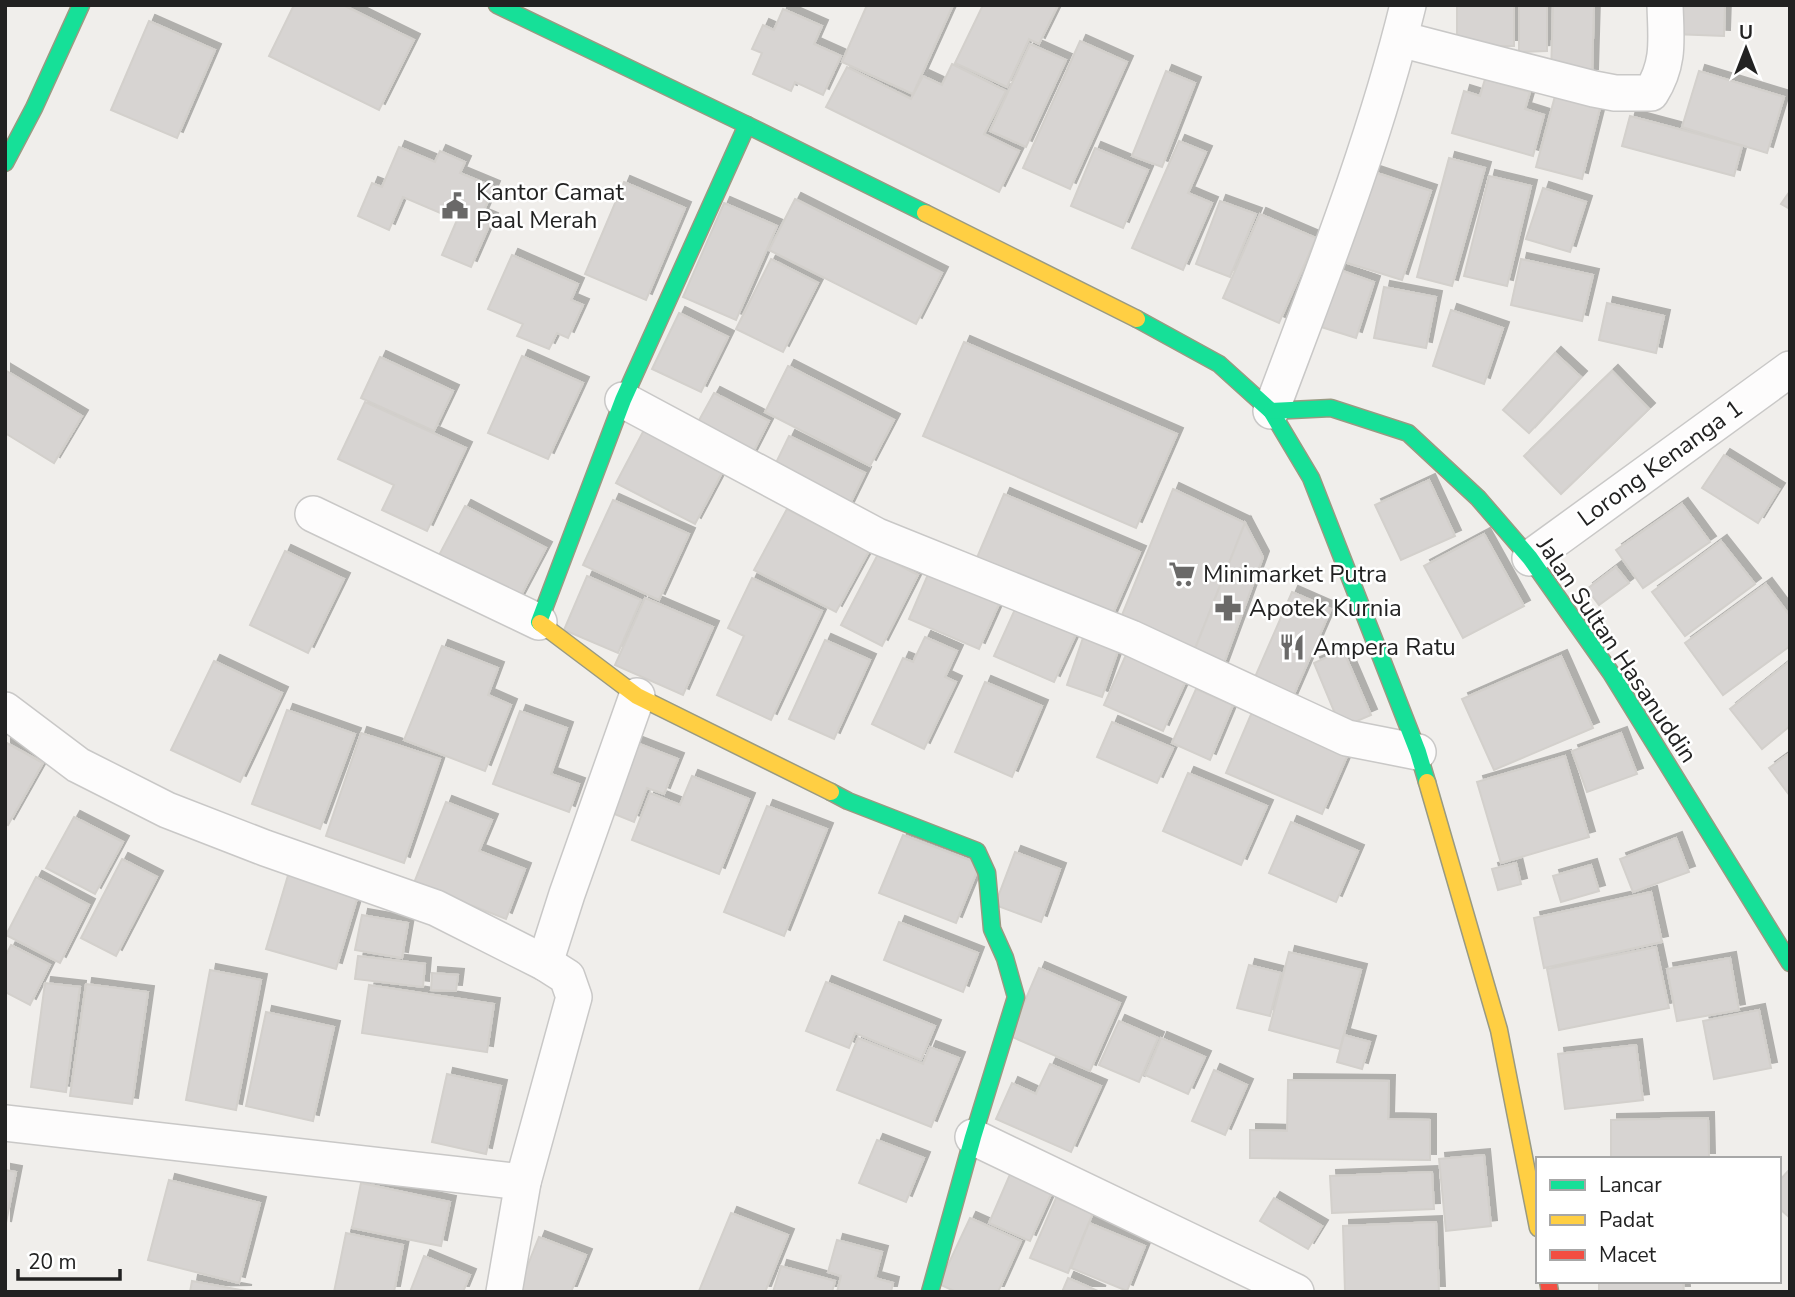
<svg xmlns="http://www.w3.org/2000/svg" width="1795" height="1297" font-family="'Nunito Sans',sans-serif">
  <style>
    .building { fill: #d7d4d2; stroke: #d3d0cc; stroke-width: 2; filter: url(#shadow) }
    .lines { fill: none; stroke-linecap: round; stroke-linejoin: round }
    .street-casing { stroke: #c9c8c7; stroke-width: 38 }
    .fast-casing { stroke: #999a82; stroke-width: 19 }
    .slow-casing { stroke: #999a82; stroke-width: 19 }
    .jam-casing { stroke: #999a82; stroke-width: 19 }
    .street { stroke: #fdfcfc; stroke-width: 35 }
    .fast { stroke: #16e098; stroke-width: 16 }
    .slow { stroke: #ffcf43; stroke-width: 16 }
    .jam { stroke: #f24e42; stroke-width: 16 }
    .labels { text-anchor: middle; stroke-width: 5; stroke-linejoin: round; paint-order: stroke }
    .poi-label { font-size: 24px; fill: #222; stroke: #fff; text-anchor: start }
    .street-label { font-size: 24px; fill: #222; stroke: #fff }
  </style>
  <defs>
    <filter id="shadow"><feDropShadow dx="6" dy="-6" stdDeviation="0" flood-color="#0004"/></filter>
  </defs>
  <rect width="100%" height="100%" fill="#f0eeeb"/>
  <g class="building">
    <path d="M294 5H343L414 40 379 110 269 56Z"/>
    <path d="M867 5H953L913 94 842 62Z"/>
    <path d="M983 5H1058L1039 44 1029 39 1007 87 955 63Z"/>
    <rect x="1457" y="5" width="57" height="41"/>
    <path d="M1519 5H1547V51L1519 52Z"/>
    <path d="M1553 5H1594L1592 75 1551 74Z"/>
    <path d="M1674 5H1725L1724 36 1673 34Z"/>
    <path d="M783 9 822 26 814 44 841 56 823 95 795 82 791 91 753 74 762 53 752 49 763 25 774 30Z"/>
    <path d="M149 21 215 50 177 138 111 110Z"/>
    <path d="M1080 41 1127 62 1070 189 1023 168Z"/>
    <path d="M1030 44 1066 60 1026 147 990 131Z"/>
    <path d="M952 64 1006 91 984 134 1019 151 999 192 826 107 847 67 911 99 923 76 942 85Z"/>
    <path d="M1166 71 1195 83 1162 167 1132 156Z"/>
    <path d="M1699 71 1784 97 1767 153 1682 127Z"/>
    <path d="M1485 79 1530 92 1525 109 1544 115 1533 156 1452 133 1464 91 1480 96Z"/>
    <path d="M1555 96 1600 108 1582 179 1536 167Z"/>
    <path d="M1630 116 1742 146 1734 176 1622 146Z"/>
    <path d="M1179 141 1206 152 1188 193 1212 203 1183 270 1132 248Z"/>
    <path d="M399 147 435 162 440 151 465 162 460 173 494 187 482 215 492 219 471 267 442 255 457 220 403 197 389 230 358 216 372 183 382 187Z"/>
    <path d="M1095 148 1148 170 1123 228 1071 206Z"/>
    <path d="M1449 158 1485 168 1452 286 1417 277Z"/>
    <path d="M1371 171 1431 191 1402 280 1341 261Z"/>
    <path d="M1489 176 1531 186 1507 286 1464 276Z"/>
    <path d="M624 182 685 208 646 300 585 274Z"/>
    <path d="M1543 188 1586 202 1570 252 1526 239Z"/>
    <path d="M1790 191V209L1781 204Z"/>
    <path d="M795 199 942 273 916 324 769 250Z"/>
    <path d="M1220 201 1256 214 1230 277 1196 264Z"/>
    <path d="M724 203 777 226 736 320 683 297Z"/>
    <path d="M1260 214 1316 238 1279 323 1223 298Z"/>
    <path d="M512 255 578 284 571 300 583 305 568 338 557 333 549 349 517 336 523 324 488 309Z"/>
    <path d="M771 259 818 283 783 352 736 329Z"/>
    <path d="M1521 259 1593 275 1582 321 1511 305Z"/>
    <path d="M1334 268 1374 282 1356 338 1315 325Z"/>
    <path d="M1384 287 1436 297 1426 348 1374 338Z"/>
    <path d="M1607 303 1664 316 1656 353 1599 340Z"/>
    <path d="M1451 310 1503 328 1484 384 1433 366Z"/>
    <path d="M679 313 728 337 701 392 652 369Z"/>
    <path d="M964 342 1177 434 1136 528 923 436Z"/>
    <path d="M1555 353 1581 377 1529 433 1503 410Z"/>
    <path d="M522 356 583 383 548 459 488 433Z"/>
    <path d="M380 357 453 391 434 431 361 398Z"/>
    <path d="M788 366 894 420 870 466 765 412Z"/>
    <path d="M5 370 82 416 54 463 5 433Z"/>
    <path d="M1612 371 1649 409 1561 494 1524 456Z"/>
    <path d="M714 393 769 421 748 462 692 433Z"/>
    <path d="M365 402 466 448 427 531 382 510 394 485 338 459Z"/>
    <path d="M645 428 724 469 695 524 616 483Z"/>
    <path d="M789 436 865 473 847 510 771 473Z"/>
    <path d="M1724 455 1779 489 1758 523 1702 488Z"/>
    <path d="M1429 480 1455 536 1401 560 1375 505Z"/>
    <path d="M1173 489 1245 523 1191 659 1118 625Z"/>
    <path d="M1004 494 1140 552 1111 618 976 560Z"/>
    <path d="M613 500 689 534 659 600 583 565Z"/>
    <path d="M1682 504 1710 542 1643 588 1616 550Z"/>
    <path d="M465 506 546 548 518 601 437 559Z"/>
    <path d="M787 509 869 551 836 612 754 570Z"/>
    <path d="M1245 523 1263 557 1221 671 1191 659Z"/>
    <path d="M1484 534 1524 606 1463 638 1424 566Z"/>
    <path d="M1721 541 1755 584 1685 636 1652 592Z"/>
    <path d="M285 551 344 579 308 653 250 625Z"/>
    <path d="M878 554 918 575 882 646 841 625Z"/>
    <path d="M932 565 1003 595 979 649 909 619Z"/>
    <path d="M1616 567 1629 583 1599 605 1587 589Z"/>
    <path d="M587 576 641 600 618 653 564 630Z"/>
    <path d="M752 578 822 611 771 720 717 695 744 636 728 628Z"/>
    <path d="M1766 584 1790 616V646L1723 695 1685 643Z"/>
    <path d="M1292 592 1331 609 1291 701 1252 684Z"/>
    <path d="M1021 596 1081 623 1054 682 994 656Z"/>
    <path d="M645 598 713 627 683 695 615 665Z"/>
    <path d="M1086 629 1121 642 1102 697 1067 685Z"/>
    <path d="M925 637 957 651 945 677 956 682 924 749 872 724 903 658 913 662Z"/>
    <path d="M825 640 870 660 834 739 789 719Z"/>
    <path d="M442 646 498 668 488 695 511 705 485 771 404 740Z"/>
    <path d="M1128 650 1188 676 1163 731 1104 705Z"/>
    <path d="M1343 650 1371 715 1341 728 1314 663Z"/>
    <path d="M1561 656 1593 728 1494 770 1462 699Z"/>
    <path d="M214 661 282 693 240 782 171 750Z"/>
    <path d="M1790 661V726L1762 749 1730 709Z"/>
    <path d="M985 682 1042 706 1012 777 955 752Z"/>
    <path d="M1196 689 1233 705 1210 760 1172 743Z"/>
    <path d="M1255 705 1351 747 1322 814 1226 773Z"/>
    <path d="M287 710 355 734 320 829 252 804Z"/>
    <path d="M520 711 567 728 551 774 579 784 569 812 493 784Z"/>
    <path d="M1112 722 1173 748 1157 783 1097 757Z"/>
    <path d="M361 733 440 759 404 863 326 836Z"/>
    <path d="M1621 733 1637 774 1587 792 1572 751Z"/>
    <path d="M629 740 678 759 664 794 647 788 634 822 602 809Z"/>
    <path d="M5 742 43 763 8 825 5 823Z"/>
    <path d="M1790 753V796L1769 768Z"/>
    <path d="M1565 756 1589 837 1501 863 1477 782Z"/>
    <path d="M1188 773 1267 806 1241 865 1163 831Z"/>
    <path d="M692 776 749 799 719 874 632 840 650 793 680 805Z"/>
    <path d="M446 802 492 820 479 851 525 869 506 919 414 883Z"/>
    <path d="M767 806 827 829 784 936 724 912Z"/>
    <path d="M74 817 123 842 95 894 46 868Z"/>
    <path d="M1291 822 1358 851 1336 902 1269 873Z"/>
    <path d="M903 835 980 864 956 923 879 893Z"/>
    <path d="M1676 838 1689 872 1633 892 1620 859Z"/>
    <path d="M1015 852 1060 869 1041 922 995 905Z"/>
    <path d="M122 859 157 877 116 956 81 938Z"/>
    <path d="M292 862 362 882 336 969 266 949Z"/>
    <path d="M1516 863 1521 884 1498 890 1492 869Z"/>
    <path d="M1591 865 1599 891 1561 902 1553 876Z"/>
    <path d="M36 877 89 905 60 963 6 935Z"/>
    <path d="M1651 892 1662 942 1544 968 1534 918Z"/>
    <path d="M362 915 408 923 402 958 355 950Z"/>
    <path d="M899 922 978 953 963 992 884 960Z"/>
    <path d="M11 945 50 965 30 1005 5 992V957Z"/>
    <path d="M1656 947 1669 1008 1559 1030 1547 969Z"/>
    <path d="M1289 952 1361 970 1340 1049 1269 1030Z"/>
    <path d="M358 956 425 964 423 987 355 979Z"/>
    <path d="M1730 958 1739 1010 1677 1021 1667 969Z"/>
    <path d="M1249 965 1281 973 1270 1016 1237 1008Z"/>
    <path d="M1039 968 1120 1003 1090 1071 1010 1036Z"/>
    <path d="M210 970 261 980 236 1110 186 1100Z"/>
    <path d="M432 973 458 975 456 991 431 990Z"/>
    <path d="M826 982 935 1026 921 1060 855 1033 849 1048 806 1031Z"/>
    <path d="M45 983 80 987 66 1092 31 1087Z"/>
    <path d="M86 984 148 992 132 1104 70 1096Z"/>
    <path d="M369 985 494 1004 487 1052 362 1033Z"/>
    <path d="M1759 1010 1771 1068 1714 1079 1703 1021Z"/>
    <path d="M266 1012 334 1027 313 1121 246 1106Z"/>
    <path d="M1119 1021 1158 1038 1139 1082 1099 1065Z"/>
    <path d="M1344 1035 1370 1042 1362 1069 1337 1062Z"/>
    <path d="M858 1038 923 1064 930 1047 959 1058 931 1127 837 1090Z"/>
    <path d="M1161 1038 1205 1057 1188 1094 1145 1075Z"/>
    <path d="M1636 1045 1643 1100 1565 1109 1558 1054Z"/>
    <path d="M1050 1064 1101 1086 1071 1152 996 1119 1012 1083 1036 1094Z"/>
    <path d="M1214 1070 1247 1085 1225 1135 1192 1121Z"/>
    <path d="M447 1074 501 1086 486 1154 432 1142Z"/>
    <path d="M1288 1080 1389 1081 1388 1119 1430 1120V1160L1250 1158V1130L1287 1131Z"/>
    <path d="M1708 1118 1709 1159H1611V1120Z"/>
    <path d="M877 1140 924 1158 906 1202 859 1183Z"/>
    <path d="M1484 1155 1491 1226 1446 1231 1439 1159Z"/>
    <path d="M1790 1169V1218L1779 1208V1181Z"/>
    <path d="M5 1170 16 1172 5 1228Z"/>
    <path d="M1011 1172 1053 1190 1030 1241 989 1223Z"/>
    <path d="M1432 1172 1434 1209 1332 1213 1330 1176Z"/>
    <path d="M169 1180 260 1203 239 1283 148 1260Z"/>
    <path d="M361 1183 450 1202 441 1246 352 1228Z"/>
    <path d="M1056 1198 1093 1213 1068 1273 1030 1258Z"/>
    <path d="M1274 1198 1322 1226 1308 1249 1260 1221Z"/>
    <path d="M731 1213 788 1235 765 1292 699 1291Z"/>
    <path d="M970 1218 1021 1241 998 1292H956L939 1284Z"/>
    <path d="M1436 1222 1439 1292H1345L1343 1226Z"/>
    <path d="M1089 1223 1145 1246 1127 1291 1071 1268Z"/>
    <path d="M346 1233 403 1245 394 1292H334Z"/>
    <path d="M539 1237 586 1255 571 1292H517Z"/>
    <path d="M837 1240 882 1252 875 1278 893 1283 891 1292H837L841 1276 828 1272Z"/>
    <path d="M424 1256 470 1275 463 1292H410Z"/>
    <path d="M781 1266 835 1281 832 1292H773Z"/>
    <path d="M1068 1278 1100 1292H1062Z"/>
    <path d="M192 1281 246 1291 190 1292Z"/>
    <path d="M1599 1281H1683L1684 1292H1599Z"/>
  </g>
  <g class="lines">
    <g class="street-casing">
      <g id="street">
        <path d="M1400 39 1594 89 1615 93H1651C1670 63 1666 39 1665 5"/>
        <path d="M623 400 877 536 1131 638 1347 738 1418 752"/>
        <path d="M1271 411C1321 277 1374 144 1408 5"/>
        <path d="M313 514 539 622"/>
        <path d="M1530 558 1790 369"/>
        <path d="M5 710 78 765 167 810 265 848 436 908 545 963 567 977 574 997 523 1182 504 1292"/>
        <path d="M545 963 567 894 637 696"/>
        <path d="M5 1123 523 1182"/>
        <path d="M973 1137 1296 1292"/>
      </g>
    </g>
    <g class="fast-casing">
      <g id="fast">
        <path d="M497 5 747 125 925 213"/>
        <path d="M5 163 34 108 81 5"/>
        <path d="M1137 319 1219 364 1271 411 1311 478 1418 752 1427 782"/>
        <path d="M1271 411 1331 408 1408 433 1478 498 1530 558 1611 673 1790 963"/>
        <path d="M540 623 539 622 623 400 747 125"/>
        <path d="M831 792 848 801 977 851 987 873 992 929 1005 958 1016 997 973 1137 930 1292"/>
      </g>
    </g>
    <g class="slow-casing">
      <g id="slow">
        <path d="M925 213 1137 319"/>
        <path d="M540 623 637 696 831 792"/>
        <path d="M1427 782 1499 1030 1538 1228"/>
      </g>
    </g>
    <g class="jam-casing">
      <path id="jam" d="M1548 1281 1550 1292"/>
    </g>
    <use href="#street" class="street"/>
    <use href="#fast" class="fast"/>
    <use href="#slow" class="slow"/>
    <use href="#jam" class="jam"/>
  </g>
  <defs>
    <g id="civic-bare" transform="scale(2.1)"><path d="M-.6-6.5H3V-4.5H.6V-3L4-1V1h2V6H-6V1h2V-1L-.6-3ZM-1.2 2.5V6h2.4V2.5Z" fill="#6a6968" stroke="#fff" stroke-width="2.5" paint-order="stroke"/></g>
    <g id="supermarket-bare" transform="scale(2.1)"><path d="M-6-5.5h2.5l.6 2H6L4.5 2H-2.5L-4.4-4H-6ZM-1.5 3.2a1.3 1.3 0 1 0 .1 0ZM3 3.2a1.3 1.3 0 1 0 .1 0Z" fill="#6a6968" stroke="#fff" stroke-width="2.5" paint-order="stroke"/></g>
    <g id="pharmacy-bare" transform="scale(2.1)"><path d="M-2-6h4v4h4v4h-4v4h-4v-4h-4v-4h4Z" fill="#6a6968" stroke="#fff" stroke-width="2.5" paint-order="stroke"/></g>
    <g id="restaurant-bare" transform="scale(2.1)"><path d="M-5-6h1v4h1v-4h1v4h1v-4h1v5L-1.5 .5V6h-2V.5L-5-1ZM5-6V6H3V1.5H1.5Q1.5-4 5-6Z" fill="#6a6968" stroke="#fff" stroke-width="2.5" paint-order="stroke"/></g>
  </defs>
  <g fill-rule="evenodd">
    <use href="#civic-bare" x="455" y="206"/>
    <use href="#supermarket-bare" x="1182" y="574"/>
    <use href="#pharmacy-bare" x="1228" y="608"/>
    <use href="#restaurant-bare" x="1292" y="647"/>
  </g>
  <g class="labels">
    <g class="poi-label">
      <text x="476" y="200">Kantor Camat<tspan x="476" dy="28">Paal Merah</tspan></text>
      <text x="1203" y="582">Minimarket Putra</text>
      <text x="1249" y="616">Apotek Kurnia</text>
      <text x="1313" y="655">Ampera Ratu</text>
    </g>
    <g class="street-label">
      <text transform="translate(1660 463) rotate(-36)" y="8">Lorong Kenanga 1</text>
      <text transform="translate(1617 650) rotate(56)" y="8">Jalan Sultan Hasanuddin</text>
    </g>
  </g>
  <rect width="1795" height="1297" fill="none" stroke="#222222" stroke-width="14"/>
  <rect x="1536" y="1157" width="245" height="126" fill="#ffffff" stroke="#a7a7a7" stroke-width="2"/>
  <rect x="1550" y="1180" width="35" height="10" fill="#16e098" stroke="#a7a7a7" stroke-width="2"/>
  <text x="1599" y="1192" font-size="21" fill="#222222">Lancar</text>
  <rect x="1550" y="1215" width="35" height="10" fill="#ffcf43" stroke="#a7a7a7" stroke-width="2"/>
  <text x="1599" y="1227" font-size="21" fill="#222222">Padat</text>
  <rect x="1550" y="1250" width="35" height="10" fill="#f24e42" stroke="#a7a7a7" stroke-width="2"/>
  <text x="1599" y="1262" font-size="21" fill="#222222">Macet</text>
  <g transform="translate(1746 49)" stroke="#ffffff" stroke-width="5" paint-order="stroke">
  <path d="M0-5L12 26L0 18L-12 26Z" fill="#222222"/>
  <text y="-10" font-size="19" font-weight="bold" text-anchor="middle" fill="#222222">U</text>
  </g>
  <path d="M18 1269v10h102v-10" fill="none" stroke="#222222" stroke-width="3.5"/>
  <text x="28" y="1269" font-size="21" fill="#222222" stroke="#ffffff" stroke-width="5" paint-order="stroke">20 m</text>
</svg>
